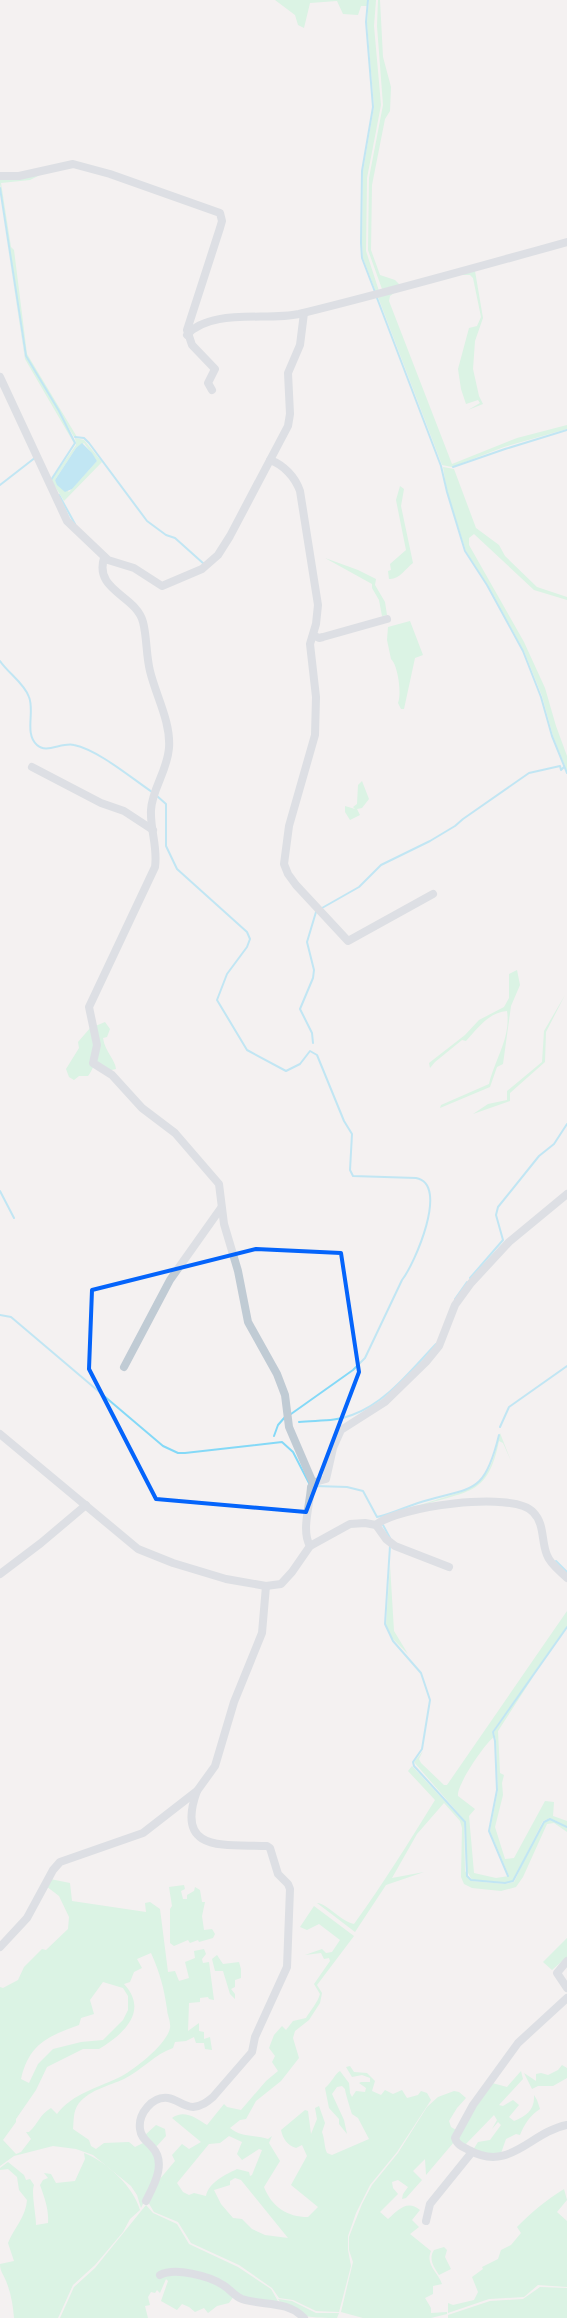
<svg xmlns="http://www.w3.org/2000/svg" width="567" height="2318" font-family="Helvetica,sans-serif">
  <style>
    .green { fill: #bcf5d5; fill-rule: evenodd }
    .water { fill: #84d9f7 }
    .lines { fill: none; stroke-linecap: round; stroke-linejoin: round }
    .stream { stroke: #84d9f7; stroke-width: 2 }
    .minor { stroke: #c0cbd4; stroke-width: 8 }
    .marked { fill: none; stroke: #0464fb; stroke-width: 4; stroke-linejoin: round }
  </style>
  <rect width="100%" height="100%" fill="#f4f1f1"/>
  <g class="green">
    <path d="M275 0H367V6H361L358 15 343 14 337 1 310 3 304 28 298 25 295 15Z"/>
    <path d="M369 0H376L374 26 381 105 367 178 366 251 379 291 376 292 363 258 362 243 363 171 374 107 367 23Z"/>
    <path d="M378 0H380L383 57 391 87 390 111 385 119 372 185 371 250 380 275 395 280 400 285 382 289 368 250 369 178 383 105 377 26Z"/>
    <path d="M44 173 30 180 1 183 11 247 14 250 27 354 77 437H74L26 356 0 184V180L21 179Z"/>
    <path d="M0 195 25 356 59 411 75 445 25 359Z"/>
    <path d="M475 271 483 318 475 341 473 369 479 396 483 404 468 410 480 403 478 400 466 404 461 389 458 369 469 328 477 326 481 317 473 278 470 275H455Z"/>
    <path d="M398 290 390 296 389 301 452 464 517 438 567 425V429L504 447 452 467 442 465 378 297Z"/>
    <path d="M75 438 84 440 102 462 64 501 51 480 76 445ZM84 443 97 461 69 492 55 480 76 448Z"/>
    <path d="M443 467 454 469 476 528 499 545 505 556 537 587 567 597V600L534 590 474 534 469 538V545L524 642 545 688 556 726 567 756V771L553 736 542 696 524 651 488 585 466 551 447 492Z"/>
    <path d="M400 486 404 489 401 506 413 563C405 569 399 580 389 579L388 571 391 570 390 564 406 550 396 500Z"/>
    <path d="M325 558 358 570 376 579 375 585 385 602 387 615 382 616 379 600 372 588V584Z"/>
    <path d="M410 621 423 655 415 658 404 709H401L398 703C402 695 398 665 391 659L387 640 388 627Z"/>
    <path d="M362 781 369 799 362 808 357 809 360 815 350 820 345 812V806L355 809 353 807 357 804 358 785Z"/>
    <path d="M517 970 520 985 511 1006 503 1064 497 1067 490 1087 440 1108 441 1105 489 1084C495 1059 511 1038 507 1011 489 1012 477 1029 466 1041L462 1040 435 1062 430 1068 429 1063 465 1035 479 1020 504 1007 509 998V974Z"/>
    <path d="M565 995 546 1032 545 1062 510 1093V1101L473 1114 488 1104 507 1100V1091L542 1062 544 1031Z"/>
    <path d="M105 1022 110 1029 107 1037 103 1038C105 1052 115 1059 116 1069L107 1071 95 1064 93 1027Z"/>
    <path d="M91 1027C95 1042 99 1063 88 1076H79L74 1080 69 1077 66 1069 79 1048 78 1042Z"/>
    <path d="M500 1433 511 1461 503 1443 499 1441C488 1495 470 1490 423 1505 409 1510 394 1518 379 1518L464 1491C492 1477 493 1460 500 1433Z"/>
    <path d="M390 1565 394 1631 408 1654 392 1638 386 1625Z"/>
    <path d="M567 1611V1626L492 1732 494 1737C485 1743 456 1786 458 1796L475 1809 469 1816 474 1873 496 1878 509 1876 490 1831 498 1790 496 1741 494 1732 506 1712 533 1677 498 1731 500 1773 504 1775 502 1783 503 1795 495 1827 505 1859 514 1858 545 1801 554 1802 553 1816 567 1821V1827L550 1818 543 1821 513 1881 505 1883 472 1880 467 1871 465 1821 414 1762 423 1751 419 1759 421 1763 444 1785H447Z"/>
    <path d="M412 1766 464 1822 465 1871 471 1881 505 1884 514 1882 541 1826 548 1819 558 1822 567 1828V1832L554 1823 547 1824 523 1877 516 1887 501 1891 472 1888 464 1884 461 1877 462 1828 460 1821 444 1803 417 1834 392 1878 424 1872 386 1885 355 1932 317 1903C328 1904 340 1921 354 1924 383 1884 409 1842 435 1800L408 1771Z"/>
    <path d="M50 1879 70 1883 72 1901 146 1912 145 1903 150 1902 160 1909 168 1972 175 1971 179 1981 189 1978 185 1962 195 1958 194 1951 204 1949 206 1954 202 1959 203 1963 209 1962 214 2000 209 1999 208 1997 200 1998V2002L189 2003 188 2031 199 2023V2031L204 2032V2039L210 2037 212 2050 205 2049 204 2043H196L194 2037 186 2041 175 2042 173 2048C155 2054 142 2070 124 2079 109 2086 91 2089 79 2103 73 2111 74 2119 73 2129L89 2140 91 2146 96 2149 104 2143 129 2142 135 2147 145 2142 156 2154V2178L141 2208 137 2195 131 2186 93 2155 76 2149 53 2146 14 2156 0 2166V1987L3 1988 18 1980 24 1967 42 1949 46 1950 68 1929 69 1917 59 1896 46 1886ZM151 1953C160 1973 164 1988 167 2009 167 2015 171 2021 170 2028 167 2044 136 2068 122 2076 98 2088 73 2093 57 2114L51 2108C39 2115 39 2123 29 2132H26L31 2139 21 2152 16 2154 3 2140 16 2122V2119L36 2090 47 2067 83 2049H99C124 2034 149 2011 124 1984L130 1982 134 1972 142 1968 137 1959ZM103 1982 123 1988 128 1996V2010L123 2020 103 2040 81 2042 53 2049 38 2064 29 2083 21 2079C29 2044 48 2036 79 2025L81 2018 94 2014 90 2000Z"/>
    <path d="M184 1885 185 1889 181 1891 183 1899H187V1895L194 1891 195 1887 200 1890 202 1902H205L202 1916 204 1930 212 1929 215 1934 213 1938 199 1942 198 1940 190 1943 188 1940 174 1946 170 1943V1909L172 1906 169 1887Z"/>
    <path d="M314 1906 354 1936 317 1985 322 1993 320 2003 309 2020 295 2031 293 2038 299 2058 281 2081 256 2101 246 2119 240 2120 230 2128C240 2137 255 2135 268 2139L272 2136 269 2143 280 2161 264 2187C272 2207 287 2217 308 2217L318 2207 291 2185 307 2156 302 2145 296 2148C287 2145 283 2139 281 2130L305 2110 308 2111 311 2134 317 2119 315 2108 319 2106 325 2123 322 2132C325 2140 324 2147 327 2153L332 2155 369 2139 358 2118 352 2114C351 2111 345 2092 345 2089L342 2086 337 2087 332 2094 344 2120 347 2134 339 2124V2119L329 2108 325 2088C332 2082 335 2074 340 2071L349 2083 350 2093 352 2097 356 2091 365 2092 366 2088 359 2083 361 2082H370V2078L362 2075 352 2077 346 2067 350 2066 354 2072 367 2073 375 2081 372 2091 381 2095 385 2090 393 2094 402 2090 407 2098 418 2095 421 2091 427 2093 431 2100 397 2152 370 2185 356 2213 348 2236V2250L351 2266 339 2312 316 2311 293 2300 279 2298 272 2288 239 2265 191 2243 178 2222 154 2212 148 2202 159 2180 175 2161 172 2155 182 2144 189 2149 201 2142 172 2118C184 2109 196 2118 207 2125L224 2104 227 2107 241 2110 266 2081 278 2071 272 2062 275 2056 269 2048 274 2035 282 2026 286 2030 293 2021 306 2018C310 2011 318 2002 320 1994L314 1984 330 1961 329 1958 324 1959 321 1953 305 1955 322 1949 326 1953 332 1952 340 1940 319 1924 307 1930 300 1927ZM229 2136 242 2142 237 2154 242 2160 259 2149 262 2150 252 2175 250 2176 249 2172 237 2169C225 2175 209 2182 206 2196L194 2193 189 2195 183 2192 177 2183 209 2144 220 2143ZM235 2178 241 2180 288 2238 265 2235 252 2229 242 2219 233 2218 221 2204 214 2190 230 2185V2181Z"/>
    <path d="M567 1938V1957L552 1970 543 1962Z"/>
    <path d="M217 1955 223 1964 239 1962 241 1969V1978L235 1980V1987L231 1989 235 1994V1999L230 1994 223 1971H215L212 1959Z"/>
    <path d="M562 2065 567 2068V2078L553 2086H538L532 2089 524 2073 536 2081V2074L541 2073 548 2075 558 2070Z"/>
    <path d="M521 2071 523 2079 499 2105 503 2106 513 2100 519 2105 509 2117 514 2121C526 2116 535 2110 534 2095L537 2100 540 2109C530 2115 524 2125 520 2135L516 2134 506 2139 500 2156 473 2150 478 2142 490 2140 501 2125 498 2122 492 2129 497 2120 494 2115 464 2146 459 2143 458 2131 492 2083 507 2087Z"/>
    <path d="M454 2091 459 2092 466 2098 457 2108 449 2121 451 2127 456 2130 454 2142 426 2175 425 2159 413 2171 422 2180 406 2198 402 2199 403 2194 408 2187 398 2180 392 2182 393 2188 398 2194 380 2212 388 2219C398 2210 407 2199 420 2210L412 2220 419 2227 410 2234 431 2251C425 2265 438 2272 442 2284L433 2286V2294L425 2298 431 2308V2313L447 2312V2314L431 2318H363L341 2312 353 2262 349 2250V2237L362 2204 372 2185 398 2153 427 2107 438 2097Z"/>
    <path d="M156 2125 165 2129 166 2136 156 2147 144 2136Z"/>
    <path d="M84 2153C107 2162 133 2186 140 2210L130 2219 123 2232 95 2265 73 2285 58 2318H14C13 2305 11 2293 6 2281 4 2275 0 2272 0 2264L14 2261 8 2243C14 2228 26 2217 27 2200L19 2190 17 2177 8 2169 0 2170V2168L8 2162 24 2175 26 2180 30 2179 34 2185C31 2193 36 2214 36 2225L48 2223C49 2210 45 2199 40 2185L43 2180 48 2178 44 2173 51 2174 56 2183 75 2181 85 2159Z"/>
    <path d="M564 2189 567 2200 557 2212 567 2221V2287L538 2285 524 2297 489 2299 448 2313V2303L453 2305 474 2300 478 2292 472 2277 483 2269 482 2267 498 2259 501 2250 511 2245 521 2233 517 2227C532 2212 546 2200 564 2189Z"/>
    <path d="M146 2205 153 2213 177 2224 189 2244 238 2267 271 2289 279 2303 242 2298 218 2281 177 2269 167 2270 159 2275C164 2274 169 2272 174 2272 195 2272 219 2282 234 2296L229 2303 217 2306 208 2313 204 2308 195 2312 189 2307 182 2304 177 2310 161 2301 168 2281 166 2279 160 2293 157 2290 155 2293 151 2292 148 2297 150 2305 145 2306 148 2318H60L74 2287 95 2268Z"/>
    <path d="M444 2247 447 2250 445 2257 451 2269 439 2275C434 2267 428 2259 434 2250Z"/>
    <path d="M540 2287 567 2288V2318H448V2315L490 2301 523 2299Z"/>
    <path d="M278 2299 292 2301 316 2313H339L337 2318C317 2318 289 2318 278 2299Z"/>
  </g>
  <path class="water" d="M82 443 92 453 97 461 72 489 65 492 57 485 55 480 76 448Z"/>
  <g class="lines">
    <g class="stream">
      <path d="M368 0 366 22 373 107 362 171 361 243 362 258 375 292"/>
      <path d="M0 188 26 356 59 411 75 443 51 480"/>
      <path d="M377 298 441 466 447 492 465 551 487 585 523 651 541 697 552 736 567 773"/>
      <path d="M75 437 84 438 89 443 147 521 166 535 175 538 204 564"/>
      <path d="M453 467 505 449 567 430"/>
      <path d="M0 485 36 457"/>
      <path d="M59 495 75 524"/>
      <path d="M0 661C8 673 24 683 29 697 35 712 24 733 37 745 46 754 62 742 74 745 98 750 130 777 152 792"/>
      <path d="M157 796 166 804V846L177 869 247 932 250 939 247 947 227 974 217 1000 247 1050 286 1071 300 1064 310 1051 317 1055 344 1121 352 1134 350 1170 353 1176 416 1178C450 1184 414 1265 402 1280L365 1358 353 1370 291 1414"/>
      <path d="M322 908 359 887 381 865 430 841 455 826 463 819 529 773 560 766 561 770 564 767"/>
      <path d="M313 1043 312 1033 300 1009 313 978 314 970 307 942 316 912"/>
      <path d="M0 1191 14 1218"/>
      <path d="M470 1278 503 1240 496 1215 498 1207 539 1156 554 1144 567 1124"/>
      <path d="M455 1299 467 1282"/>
      <path d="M0 1315 11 1317 163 1446 178 1453H185L282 1442 293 1452 310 1485"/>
      <path d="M299 1422C316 1420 335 1422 352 1415 386 1403 411 1370 436 1344"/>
      <path d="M500 1427 509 1407 567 1366"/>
      <path d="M274 1436 278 1425 285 1417"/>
      <path d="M315 1486 347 1487 363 1491 377 1517C392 1514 405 1507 418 1503 472 1486 484 1497 499 1435"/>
      <path d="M383 1525 390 1538"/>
      <path d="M390 1546 385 1624 393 1641 421 1673 430 1700 422 1749 413 1762 414 1766 465 1822 467 1876 471 1880 505 1883 513 1881 544 1822 550 1819 567 1827"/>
      <path d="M556 1561 567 1572"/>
      <path d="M508 1876 489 1831 497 1790 495 1741 493 1732 567 1627"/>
    </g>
    <g class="minor">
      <path d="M0 176H19L73 164 110 174 220 213 222 221 220 228 187 330 192 345 215 369 208 383 212 390"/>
      <path d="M187 335C210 308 267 321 299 314 389 292 478 267 567 242"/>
      <path d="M0 377 67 521 108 560 134 568 162 586 202 569 218 555 230 536 288 426 290 414 288 373 300 345 304 313"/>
      <path d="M270 460C284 465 295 477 300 491L318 605 316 624 310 644 316 697 315 735 289 826 284 864 288 874 296 885 348 941 433 894"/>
      <path d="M104 558C94 591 136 595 143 622 147 637 146 655 150 671 156 696 171 722 169 748 167 772 152 789 151 810 150 830 158 847 155 867L89 1007 97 1045 93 1063 112 1075 142 1108 175 1133 219 1184 224 1224 238 1271 248 1322 277 1374 285 1395 289 1427 313 1483"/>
      <path d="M313 635 319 638 323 637 387 619"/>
      <path d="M32 767 101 803 124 811 153 830"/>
      <path d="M124 1367 170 1280 221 1208"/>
      <path d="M0 1434 138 1549 173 1563 226 1579 266 1586 281 1584 292 1572 310 1546 350 1524 365 1523 376 1525 386 1539 395 1546 449 1567"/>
      <path d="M376 1525C395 1507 513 1490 533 1512 545 1524 541 1541 547 1555 550 1564 560 1571 567 1578"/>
      <path d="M310 1546C301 1531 310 1505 311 1487L315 1482 326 1479 333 1448 341 1430 385 1402 426 1362 439 1346 455 1305 471 1283 509 1242 567 1194"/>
      <path d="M0 1574 41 1543 86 1505"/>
      <path d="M0 1947 27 1918 53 1870 60 1862 143 1833 197 1791 215 1766 234 1702 262 1633 266 1586"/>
      <path d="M567 1961 557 1973 567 1988"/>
      <path d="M567 1998 518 2043 473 2105 455 2138C457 2145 463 2147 469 2150 510 2173 530 2132 567 2125"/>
      <path d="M146 2201C154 2185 167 2163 152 2147 147 2141 141 2138 140 2129 138 2114 152 2096 168 2098 177 2099 183 2107 193 2107 202 2106 207 2102 213 2097L252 2052 255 2037 287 1967 290 1889 288 1884 278 1874 270 1848 267 1846C226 1844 174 1854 197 1791"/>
      <path d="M426 2221 430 2204 472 2152"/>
      <path d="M160 2275C175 2267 209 2276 223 2285 230 2289 234 2296 242 2299 263 2306 287 2300 304 2318"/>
    </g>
  </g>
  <path d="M0 0H567V2318H0ZM256 1249 341 1253 359 1372 306 1512 156 1499 89 1369 92 1290Z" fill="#f4f1f1" fill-opacity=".55" fill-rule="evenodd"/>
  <path class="marked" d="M256 1249 341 1253 359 1372 306 1512 156 1499 89 1369 92 1290Z"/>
</svg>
